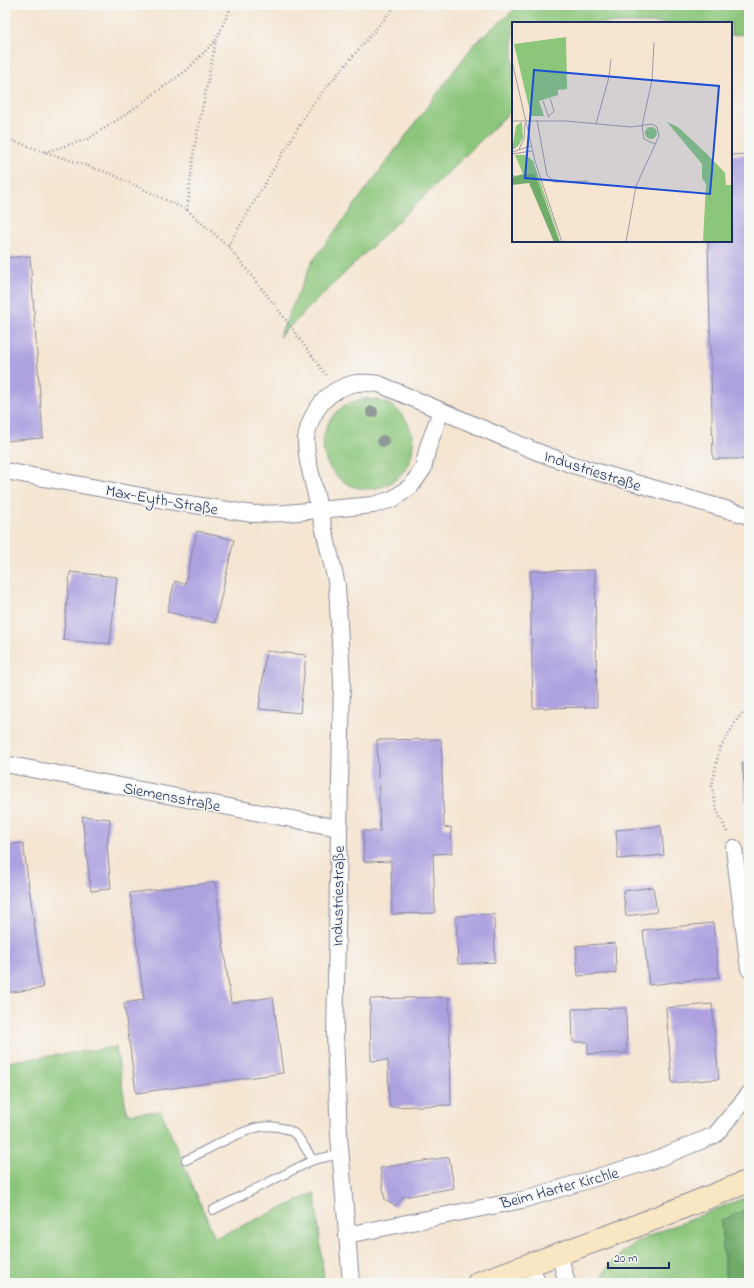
<svg xmlns="http://www.w3.org/2000/svg" width="754" height="1288" font-family="'Indie Flower',sans-serif">
  <style>
    .green { fill: #8cc67b; stroke: #547a6c }
    .forest { fill: #71ab6b; stroke: #466d64 }
    .building { fill: #ada1e0 }
    .lines { fill: none; stroke-linecap: round; stroke-linejoin: round }
    .service-casing { stroke: #888a98; stroke-width: 10 }
    .minor-casing { stroke: #888a98; stroke-width: 18 }
    .secondary-casing { stroke: #888a98; stroke-width: 24 }
    .path { stroke: #888a98; stroke-width: 2.5; stroke-dasharray: 1 3; stroke-linecap: butt }
    .service { stroke: #fff; stroke-width: 8 }
    .minor { stroke: #fff; stroke-width: 16 }
    .secondary { stroke: #f9e7c3; stroke-width: 22 }
    .tree { fill: #909a97 }
    .labels { text-anchor: middle; stroke-width: 3.5; stroke-linejoin: round; paint-order: stroke }
    .street-label { font-size: 16px; fill: #1b2f5e; stroke: #f6f6f2 }
    .inset-road { fill: none; stroke: #9e9ca3; stroke-width: 1 }
    .view { fill: #1d4ed8; fill-opacity: 0.15; stroke: #1d4ed8; stroke-width: 2 }
    .inset-edge { fill: none; stroke: #1b2f5e; stroke-width: 2 }
  </style>
  <rect width="100%" height="100%" fill="#f6f6f2"/>
  <filter id="ink" filterUnits="userSpaceOnUse"><feTurbulence type="fractalNoise" baseFrequency=".025" numOctaves="2"/><feDisplacementMap in="SourceGraphic" scale="8" xChannelSelector="R" yChannelSelector="G"/><feConvolveMatrix kernelMatrix="1 2 1 2 8 2 1 2 1" color-interpolation-filters="sRGB"/></filter>
  <filter id="wash" filterUnits="userSpaceOnUse"><feTurbulence type="fractalNoise" baseFrequency=".012" numOctaves="4" result="noise"/><feDisplacementMap in="SourceGraphic" scale="16" xChannelSelector="R" yChannelSelector="G"/><feGaussianBlur stdDeviation="0.9" result="paint"/><feColorMatrix in="noise" values="0 0 0 0 0 0 0 0 0 0 0 0 0 0 0 0 0 1.4 0 .05"/><feComposite in="paint" operator="in"/></filter>
  <g filter="url(#wash)">
    <rect width="100%" height="100%" fill="#f5e5d1"/>
    <g class="green">
      <path d="M520 5H749V34L731 35V23H513V109L279 337 312 262 474 44Z"/>
      <circle cx="368" cy="444" r="45"/>
      <path d="M116 1047 127 1114 161 1111 215 1238 315 1193 324 1279 314 1283H5V1062Z"/>
      <path d="M749 1196V1208L721 1222 726 1283H599C614 1246 655 1233 689 1220 709 1212 729 1204 749 1196Z"/>
    </g>
    <path class="forest" d="M749 1208V1283H726L721 1221Z"/>
    <g id="blocks">
      <g class="building">
        <path d="M749 154V459H713L708 241H731V155Z"/>
        <path d="M30 256 43 438 5 441V258Z"/>
        <path d="M197 531 234 540 215 623 167 612 175 581 185 584Z"/>
        <path d="M595 570 597 707 533 708 530 571Z"/>
        <path d="M70 572 117 577 110 644 63 640Z"/>
        <path d="M266 651 306 655 300 713 259 709Z"/>
        <path d="M441 739 444 828 451 827 452 853 433 854 435 913 392 914 391 861 364 862 363 831H380L377 740Z"/>
        <path d="M742 763H749V801H746Z"/>
        <path d="M82 816 110 819 107 845 111 889 91 891Z"/>
        <path d="M661 826 664 855 618 859 616 830Z"/>
        <path d="M23 843 43 988 5 993V845Z"/>
        <path d="M215 882 231 1003 273 997 283 1073 136 1093 124 1003 144 1000 130 893Z"/>
        <path d="M653 887 657 912 626 916 623 891Z"/>
        <path d="M494 914 495 962 458 964 456 916Z"/>
        <path d="M713 923 719 977 649 985 643 930Z"/>
        <path d="M615 943 616 973 578 976 576 946Z"/>
        <path d="M449 997 451 1105 389 1107 388 1060 371 1061 370 999Z"/>
        <path d="M712 1004 719 1079 672 1083 666 1008Z"/>
        <path d="M626 1008 627 1053 588 1054V1042H573L572 1009Z"/>
        <path d="M449 1157 454 1188 403 1197 395 1206 385 1200 380 1168Z"/>
      </g>
    </g>
  </g>
  <g filter="url(#ink)">
    <use href="#blocks" fill-opacity="0" stroke="#888a98" stroke-width="1"/>
    <g class="lines">
      <g class="service-casing">
        <g id="service">
          <path d="M186 1160C207 1150 237 1132 259 1127 271 1125 286 1127 295 1134 301 1139 308 1153 313 1160"/>
          <path d="M213 1210 313 1160 340 1154"/>
        </g>
      </g>
      <g class="minor-casing">
        <g id="minor">
          <path d="M5 471 163 500 253 514 286 513 373 505 393 499 411 486 423 469 428 447 441 411"/>
          <path d="M5 764 339 828"/>
          <path d="M734 848 749 969"/>
          <path d="M347 1235 522 1200 654 1160 715 1135 749 1094"/>
          <path d="M559 1254 567 1283"/>
          <path d="M531 1264 537 1283"/>
          <path d="M351 1283 339 1135 335 1035 342 681 337 585 308 461C307 454 306 446 306 439 310 411 328 388 357 383 364 382 372 383 379 384L535 451 573 465 749 516"/>
        </g>
      </g>
      <g class="secondary-casing">
        <path id="secondary" d="M478 1283 631 1228 749 1181"/>
      </g>
      <g class="path">
        <path d="M5 138 45 152 109 173 187 210 228 246 277 308 326 375"/>
        <path d="M45 152 88 139 125 115 187 70 216 40"/>
        <path d="M187 210 194 150 216 40 232 5"/>
        <path d="M228 246 311 106 396 5"/>
        <path d="M727 832 716 808 712 786 719 750 738 718 749 708"/>
      </g>
      <use href="#service" class="service"/>
      <use href="#minor" class="minor"/>
      <use href="#secondary" class="secondary"/>
    </g>
    <g class="tree">
      <circle cx="372" cy="412" r="6"/>
      <circle cx="383" cy="441" r="6"/>
    </g>
  </g>
  <g class="labels">
    <g class="street-label">
      <text transform="translate(593 470) rotate(18)" y="6">Industriestraße</text>
      <text transform="translate(162 499) rotate(10)" y="6">Max-Eyth-Straße</text>
      <text transform="translate(172 796) rotate(11)" y="6">Siemensstraße</text>
      <text transform="translate(337 896) rotate(-89)" y="6">Industriestraße</text>
      <text transform="translate(559 1187) rotate(-15)" y="6">Beim Harter Kirchle</text>
    </g>
  </g>
  <g transform="translate(512 22)">
    <rect width="220" height="220" fill="#f5e5d1"/>
    <path d="M54 15 55 67 46 68V73L27 79 32 94H19L2 22ZM10 100 11 116 6 124 0 128 4 104ZM155 100 166 105 195 132 213 151 214 163H220V220H191L194 162 190 156V142ZM133 111a6 6 0 1 1 12 0a6 6 0 1 1-12 0ZM3 133H14L21 139 49 220 23 152 0 156V152L3 154 11 152Z" fill="#8cc67b"/>
    <path d="M12 152H23L48 220H42L17 161 0 163V156Z" fill="#71ab6b"/>
    <path class="inset-road" d="M142 20 140 58 130 104 132 117 143 122M0 39 23 139 50 220M31 79 37 96M37 94 42 89 38 76M25 98 35 153 42 160 76 159M0 99H54L119 105 140 102 145 105 147 114 124 164 114 220M84 102 97 55 99 37M7 127 12 117 13 101M0 130 19 124M0 132 20 129"/>
    <path class="view" d="M22 48 207 64 198 172 13 156Z"/>
    <rect width="220" height="220" class="inset-edge"/>
  </g>
  <rect width="754" height="1288" fill="none" stroke="#f6f6f2" stroke-width="20"/>
  <path d="M608 1262v6h61v-6" fill="none" stroke="#1b2f5e" stroke-width="2"/>
  <text x="614" y="1262" font-size="12" fill="#1b2f5e" stroke="#f6f6f2" stroke-width="3" paint-order="stroke">20 m</text>
</svg>
